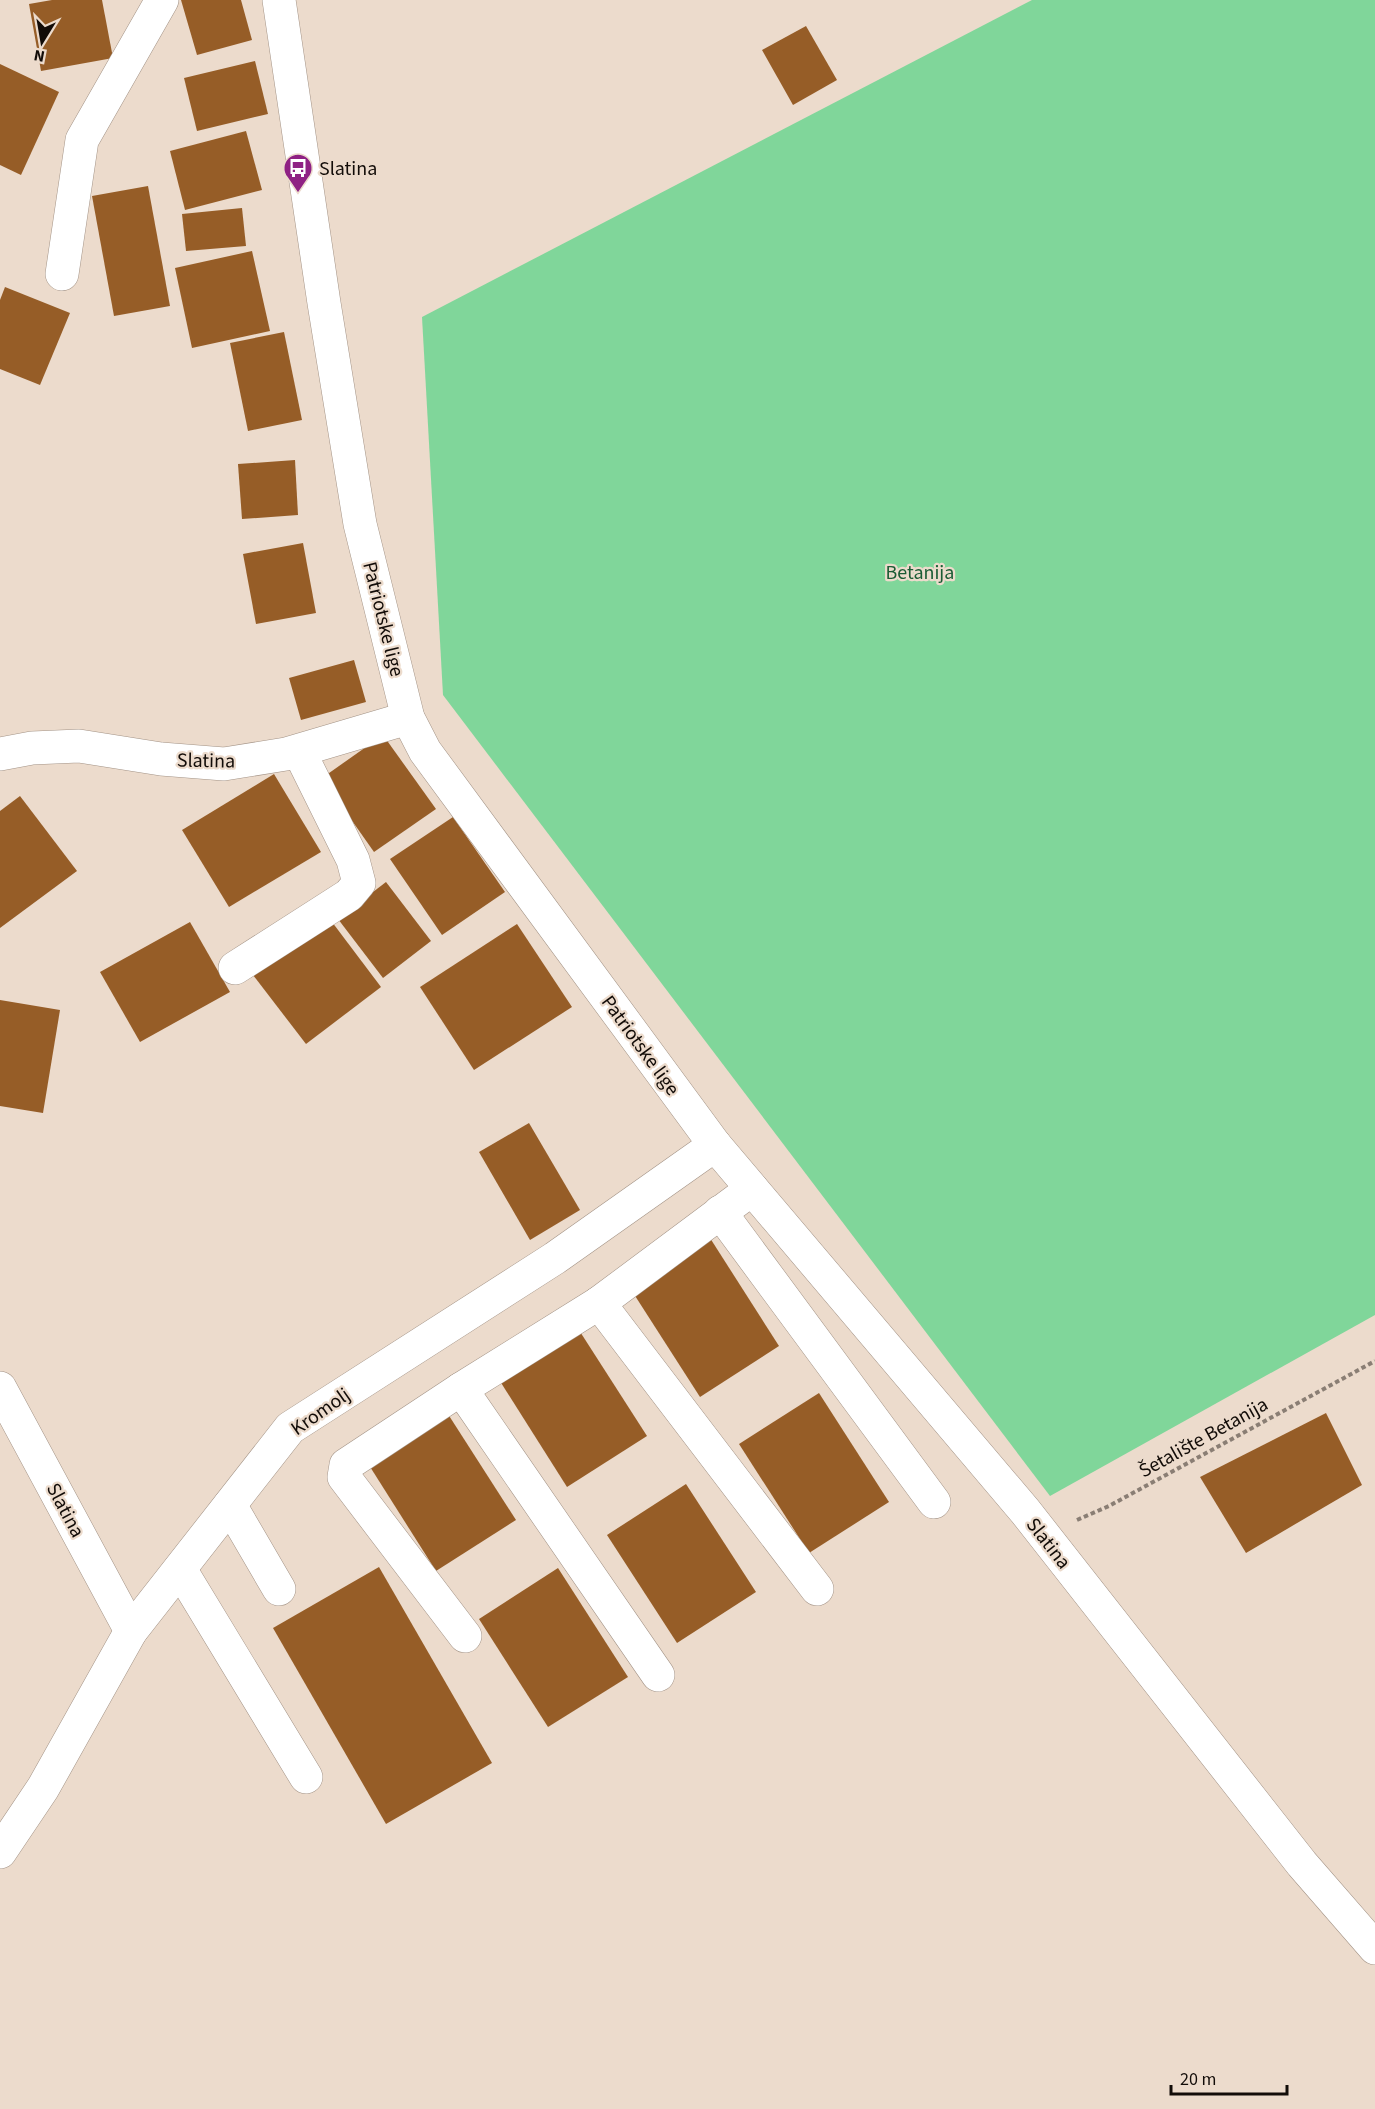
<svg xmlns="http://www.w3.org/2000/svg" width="1375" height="2109" font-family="'Source Sans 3',sans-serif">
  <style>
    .green { fill: #80d69a }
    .building { fill: #965d27 }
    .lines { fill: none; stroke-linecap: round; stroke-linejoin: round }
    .minor-casing { stroke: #a39386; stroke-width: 34 }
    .path { stroke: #8a7e74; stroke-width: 4; stroke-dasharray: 4.5 3; stroke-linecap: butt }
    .minor { stroke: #fff; stroke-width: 33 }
    .labels { text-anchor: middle; stroke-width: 4.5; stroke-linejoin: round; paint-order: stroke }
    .poi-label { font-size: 20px; fill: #120c08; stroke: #ecdbcc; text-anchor: start }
    .park-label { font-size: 20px; fill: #1a5c34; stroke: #ecdbcc }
    .street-label { font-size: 20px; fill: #120c08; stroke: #ecdbcc }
  </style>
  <rect width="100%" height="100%" fill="#ecdbcc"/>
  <path class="green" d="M1032 0H1375V1315L1050 1496 443 695 422 317Z"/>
  <g class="building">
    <path d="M52 0H102L113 58 41 71 29 4Z"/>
    <path d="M181 0H241L252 40 197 55Z"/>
    <path d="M806 26 837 80 793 105 762 50Z"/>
    <path d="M255 61 268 114 197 131 184 78Z"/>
    <path d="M0 64 59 92 21 175 0 165Z"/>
    <path d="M246 131 262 190 185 210 170 151Z"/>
    <path d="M148 186 170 306 114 316 92 196Z"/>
    <path d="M242 208 246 246 186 251 182 214Z"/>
    <path d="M252 251 270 331 192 348 175 268Z"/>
    <path d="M5 287 70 313 40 385 0 369V300Z"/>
    <path d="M284 332 302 420 248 431 230 343Z"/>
    <path d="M295 460 298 515 242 519 238 464Z"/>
    <path d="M303 543 316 613 256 624 243 554Z"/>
    <path d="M354 660 366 702 301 720 289 678Z"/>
    <path d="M383 735 436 809 374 852 322 778Z"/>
    <path d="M274 774 321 852 229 907 182 830Z"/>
    <path d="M20 796 77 871 0 928V811Z"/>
    <path d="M453 817 505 892 442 935 390 859Z"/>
    <path d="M386 882 431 941 383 978 338 919Z"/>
    <path d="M329 918 381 987 306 1044 253 975Z"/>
    <path d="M190 922 230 992 140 1042 100 972Z"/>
    <path d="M517 924 572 1007 474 1070 420 987Z"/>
    <path d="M0 1000 60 1010 43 1113 0 1106Z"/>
    <path d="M529 1123 580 1210 530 1240 479 1152Z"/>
    <path d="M710 1238 779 1346 700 1397 630 1288Z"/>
    <path d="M577 1327 647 1436 567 1487 498 1378Z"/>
    <path d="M819 1393 889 1502 809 1553 739 1444Z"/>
    <path d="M446 1411 516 1520 436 1571 367 1462Z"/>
    <path d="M1326 1413 1362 1485 1246 1553 1200 1477Z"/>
    <path d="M686 1484 756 1592 677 1643 607 1535Z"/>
    <path d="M379 1567 492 1763 386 1824 273 1628Z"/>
    <path d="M558 1568 628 1677 548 1727 479 1619Z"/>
  </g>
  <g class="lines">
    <g class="minor-casing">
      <g id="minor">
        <path d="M279 0 324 303 360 524 408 718 425 751 715 1145 1025 1511 1302 1864 1375 1948"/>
        <path d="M62 274 82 140 162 0"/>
        <path d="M0 754 32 748 79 746 161 759 224 764 286 754 408 718"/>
        <path d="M235 968 349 895 359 883 353 860 299 751"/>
        <path d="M752 1189 599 1303 817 1589"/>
        <path d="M720 1212 934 1502"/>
        <path d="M599 1303 461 1389 658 1675"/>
        <path d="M0 1388 131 1631"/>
        <path d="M461 1389 346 1465 344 1477 465 1636"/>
        <path d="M230 1505 279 1589"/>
        <path d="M180 1569 306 1777"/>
        <path d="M0 1852 43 1788 131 1631 290 1428 555 1258 715 1145"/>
      </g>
    </g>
    <path class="path" d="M1077 1520 1109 1506 1375 1361"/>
    <use href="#minor" class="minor"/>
  </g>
  <defs>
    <g id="bus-pin" transform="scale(1.5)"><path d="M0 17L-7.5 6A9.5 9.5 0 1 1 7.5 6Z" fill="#8f2184" stroke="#ecdbcc"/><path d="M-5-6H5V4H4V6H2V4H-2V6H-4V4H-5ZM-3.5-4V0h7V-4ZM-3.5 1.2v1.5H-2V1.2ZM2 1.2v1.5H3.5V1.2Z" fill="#fff"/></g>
  </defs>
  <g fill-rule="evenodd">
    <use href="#bus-pin" x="298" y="168"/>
  </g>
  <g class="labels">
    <g class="poi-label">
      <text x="319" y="175">Slatina</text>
    </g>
    <g class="park-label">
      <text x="920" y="579">Betanija</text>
    </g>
    <g class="street-label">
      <text transform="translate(384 619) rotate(76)" y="7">Patriotske lige</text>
      <text transform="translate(206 760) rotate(1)" y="7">Slatina</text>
      <text transform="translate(641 1045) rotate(54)" y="7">Patriotske lige</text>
      <text transform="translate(320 1411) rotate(-35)" y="7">Kromolj</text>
      <text transform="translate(1203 1437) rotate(-29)" y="7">Šetalište Betanija</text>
      <text transform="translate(66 1510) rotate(62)" y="7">Slatina</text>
      <text transform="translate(1049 1543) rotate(52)" y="7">Slatina</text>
    </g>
  </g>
  <g transform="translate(42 42) rotate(191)" stroke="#ecdbcc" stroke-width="4.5" paint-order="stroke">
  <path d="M0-4.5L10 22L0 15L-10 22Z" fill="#120c08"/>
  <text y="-9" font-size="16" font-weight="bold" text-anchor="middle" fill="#120c08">N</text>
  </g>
  <path d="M1171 2085v9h116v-9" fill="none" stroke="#120c08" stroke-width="3"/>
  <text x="1180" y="2085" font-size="18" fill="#120c08" stroke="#ecdbcc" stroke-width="4.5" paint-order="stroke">20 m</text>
</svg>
